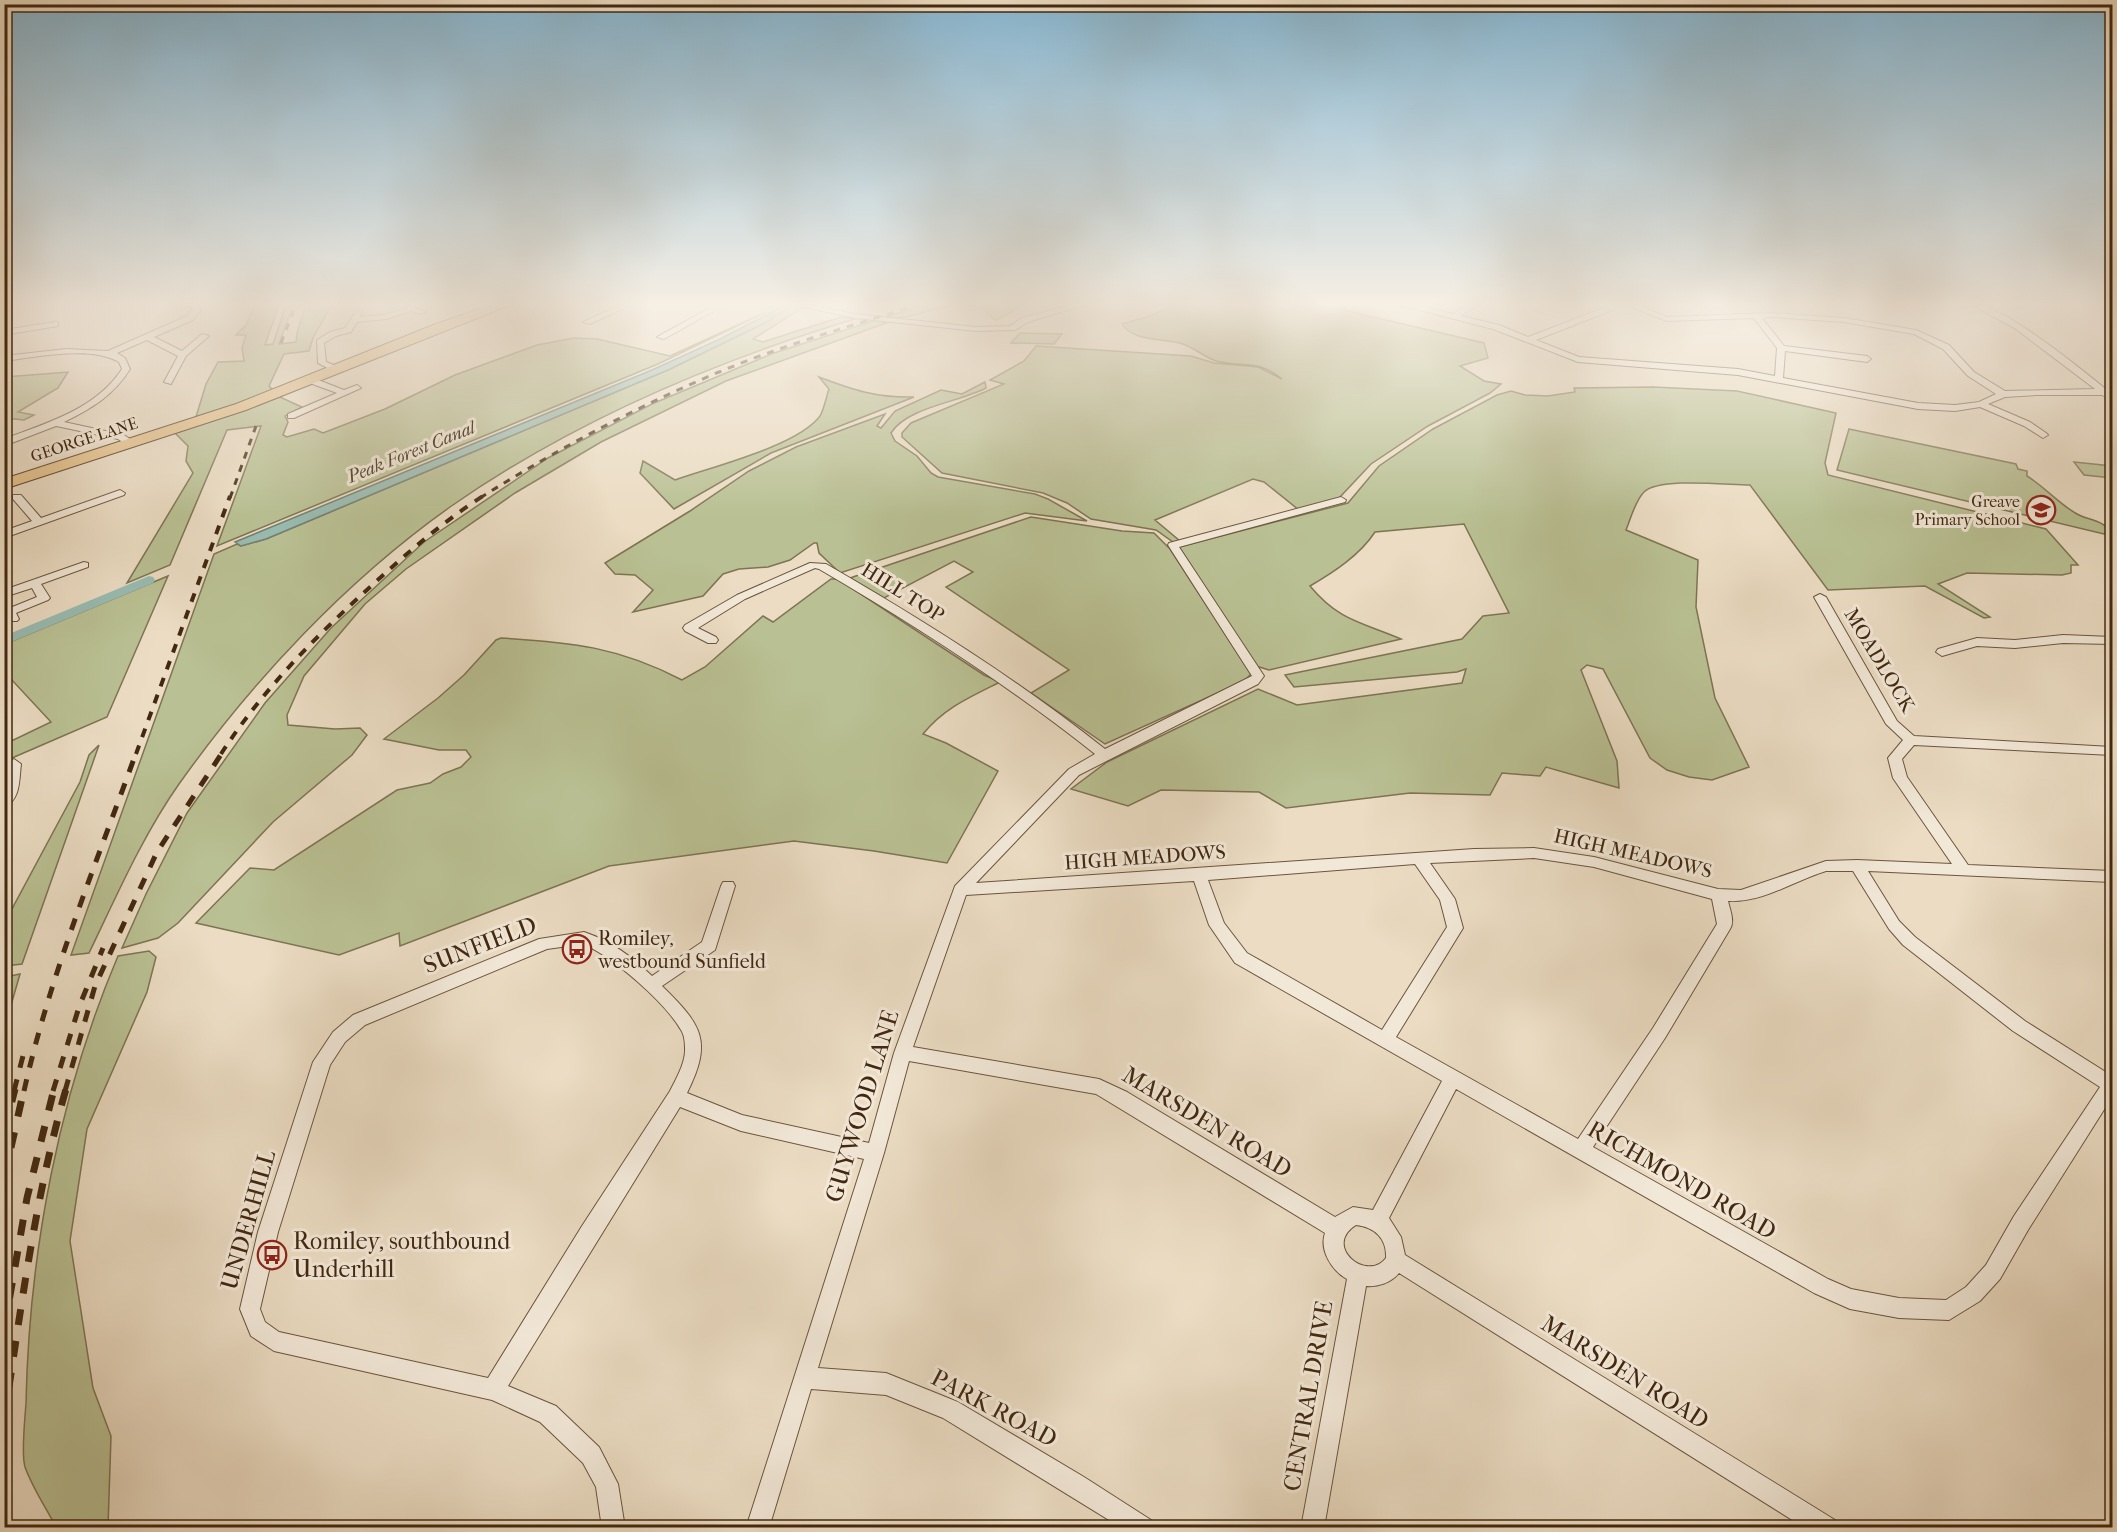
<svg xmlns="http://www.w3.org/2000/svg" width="2117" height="1532" font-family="'IM FELL French Canon',serif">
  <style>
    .green { fill: #b9c093; stroke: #7e7452; stroke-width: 1.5 }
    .water { fill: #98bcb2; stroke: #768171; stroke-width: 1.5 }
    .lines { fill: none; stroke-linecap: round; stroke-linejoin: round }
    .canal { fill: #98bcb2; fill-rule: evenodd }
    .minor-casing { stroke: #6c553d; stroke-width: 2 }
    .primary-casing { stroke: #422810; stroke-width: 2 }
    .minor { fill: #f2e8d8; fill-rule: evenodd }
    .primary { fill: #e6be82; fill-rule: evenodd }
    .rail-far3 { stroke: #422810; stroke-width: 3; stroke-dasharray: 7 7; stroke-linecap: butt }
    .rail-far2 { stroke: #422810; stroke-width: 4; stroke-dasharray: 9 9; stroke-linecap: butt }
    .rail-far1 { stroke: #422810; stroke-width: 5; stroke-dasharray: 12 12; stroke-linecap: butt }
    .rail { stroke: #422810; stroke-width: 7; stroke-dasharray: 16 16; stroke-linecap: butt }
    .labels { text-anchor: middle; stroke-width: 6; stroke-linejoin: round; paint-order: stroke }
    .far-street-label { font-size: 16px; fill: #422810; stroke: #f2e8d8 }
    .far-poi-label { font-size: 16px; fill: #422810; stroke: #f2e8d8; text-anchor: end }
    .far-water-label { font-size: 18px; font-style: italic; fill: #584d38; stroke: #f2e8d8 }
    .street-label { font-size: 20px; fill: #422810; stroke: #f2e8d8 }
    .poi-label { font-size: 20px; fill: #422810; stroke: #f2e8d8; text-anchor: start }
    .near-street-label { font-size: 24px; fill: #422810; stroke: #f2e8d8 }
    .near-poi-label { font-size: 24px; fill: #422810; stroke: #f2e8d8; text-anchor: start }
  </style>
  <rect width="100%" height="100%" fill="#ebdcc3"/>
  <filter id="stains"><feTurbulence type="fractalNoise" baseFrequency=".00333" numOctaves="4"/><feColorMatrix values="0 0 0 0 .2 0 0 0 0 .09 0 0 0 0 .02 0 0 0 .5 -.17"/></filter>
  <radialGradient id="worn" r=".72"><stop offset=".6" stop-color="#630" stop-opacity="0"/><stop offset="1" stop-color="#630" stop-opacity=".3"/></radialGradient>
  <g class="green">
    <path d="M256 302H280L265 345 273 344 287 302H294L279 344 296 342 297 333 307 302H333L313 338 309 351 284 354 269 386 274 391 195 420 206 384 218 362 244 361 242 348 246 335H236L246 325Z"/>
    <path d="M936 302H1030C1016 305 1012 315 995 320 990 317 986 310 981 308 951 295 917 322 886 317Z"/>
    <path d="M1182 302H1354L1343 310 1484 343 1488 358 1460 366 1484 381 1501 384 1490 393 1428 426 1371 464 1339 498 1299 510 1264 482 1253 479 1155 520 1180 541 1173 542 1156 530 1091 519 1067 503 1043 493 942 473 902 437V433L911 423 1004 384 990 380 1024 361 1036 346 1191 356 1214 363 1258 367 1282 379C1256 358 1244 368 1216 361 1204 357 1195 348 1183 344 1166 338 1132 342 1122 324L1147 317Z"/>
    <path d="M789 306 802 308 753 339 763 342 841 317 858 318C715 361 573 421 450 507 346 581 253 680 179 784 143 835 116 897 89 953L71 955 214 554 237 544 241 546 266 539 668 370 767 322Z"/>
    <path d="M766 312 658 364 217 546 261 426 227 430 170 565 127 583 193 473 186 461 188 446 175 433 280 397 302 407 285 416 288 422 283 435 287 437 314 429 323 433 385 409 455 375 537 345 574 338 597 339 670 356Z"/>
    <path d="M876 320 886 323 726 381 601 442 515 493 406 569 365 604 304 676 287 715 288 725 335 729 360 728 367 735 352 755 273 822 178 923 158 938 122 948 146 894 187 813 265 703 331 628 424 542 548 458 652 404 774 353Z"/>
    <path d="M1020 333 1062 334 1054 344 1011 343Z"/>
    <path d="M68 372 58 388 18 412 34 415 24 420 5 418V377Z"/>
    <path d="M819 377C853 390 877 398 914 397L771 453 674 509 640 473 643 461 675 480C711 467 798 446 820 416 824 409 826 398 829 389Z"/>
    <path d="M985 382 986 388C960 402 907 407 891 433L895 441 917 456 931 473 938 477 1035 494 1048 499 1087 521 1025 513 840 573 819 553 817 543H814L790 560 768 567 739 569 723 574 703 596 633 612 653 590 635 575 615 574 605 563 690 511 749 471 796 447 885 414 877 426 881 428 895 411 941 390 962 394Z"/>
    <path d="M1653 387 1737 391 1836 413 1825 463 1828 475 2046 529 2078 565H2071V573L2062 575 1967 573 1938 584 1990 617 1984 618 1925 586 1828 590 1750 485C1727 485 1660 477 1644 492 1635 501 1631 518 1626 530L1698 560 1696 607 1715 698 1749 767 1712 780 1689 777 1667 770 1650 758 1603 669 1587 665 1581 670 1617 761 1619 788 1546 767 1540 776 1502 773 1490 795 1410 793 1286 808 1259 792 1161 790 1128 806 1071 789 1107 762 1258 689 1297 705 1462 683 1466 669 1457 672 1294 687 1285 675 1462 639 1483 616 1509 613 1464 524 1375 532C1360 555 1334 572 1310 586 1339 621 1361 622 1401 639L1269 670 1256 666 1179 547 1348 503 1379 466 1433 429 1497 395 1511 391 1525 395 1548 396 1575 392 1574 388Z"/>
    <path d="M1849 429 2016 464 2018 469 2027 471V476C2045 487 2059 504 2077 514 2087 520 2105 520 2109 532L2104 534 1837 470Z"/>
    <path d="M2074 462 2112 466V478L2084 475Z"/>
    <path d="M1031 517 1122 531 1154 533 1170 549 1251 674 1244 681 1105 744 1031 693 1069 670 946 587 973 572 954 561 884 598 850 578Z"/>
    <path d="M168 576 107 717 5 761V744L51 722 11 679 5 681V644Z"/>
    <path d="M831 579H838L984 675 1000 682C970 697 944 708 923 734L946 743 998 771 947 863 874 851 794 841 609 866 400 946 399 933 339 955 196 923 250 868 274 870 397 790 430 783 443 774 461 767 471 757 466 750H439L384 739 438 698 464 675 496 640 501 638C571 642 619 647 682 680L705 667 763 616 773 622Z"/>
    <path d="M99 745 22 964 5 966V922L80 782 89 755Z"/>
    <path d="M149 951 156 957 147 992 87 1129 70 1241 93 1388 111 1436 108 1527H56C46 1508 32 1487 25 1467 21 1454 25 1418 26 1403 29 1252 59 1095 118 956Z"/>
    <path d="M20 974 5 1026V977Z"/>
  </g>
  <path class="water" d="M791 302H796L767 322 668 370 266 539 241 546 235 542 652 370 720 339Z"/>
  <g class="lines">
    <path class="canal" d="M149 576 153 577 155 580 153 583 4 645V636Z"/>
    <g class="minor-casing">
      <g id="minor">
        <path d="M30 302 4 307V303Z"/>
        <path d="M182 302C190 302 198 302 201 310L193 320 154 337 182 351 202 334 209 336 186 356 171 384 164 382 178 356 147 340 117 353 125 358 130 369C114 395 91 409 64 422L124 435 133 441V445H127L118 439 56 426 4 446V439C47 423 96 409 122 369L119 362C91 345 36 357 4 361V356L66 349 108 351 187 316 193 308Z"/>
        <path d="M627 302H637L590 324 583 322Z"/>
        <path d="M721 302H730L664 339 657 337Z"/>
        <path d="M780 302H795L855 314 976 327 1010 326 1022 318 1082 302H1094L1028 322 1015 330 976 331 855 318Z"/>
        <path d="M1388 302H1401L1453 314 1473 302H1482L1461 316 1499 325 1528 337 1619 302H1630L1667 317 1771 313 1844 318 1916 330 1949 345 1974 372 2005 391 2095 389 2016 329 1967 302C2000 301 2084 372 2112 394V401L2102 395H2037L2005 397 1988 404 2030 422 2046 433 2048 435 2043 438 2024 426 1980 407 1955 411 1918 409 1738 375 1578 362 1493 329ZM1625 305 1667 321 1754 318 1777 348 1775 376 1738 369 1579 357 1536 340ZM1771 317 1844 322 1914 334 1943 349 1968 376 1996 394 1979 402 1955 405 1918 403 1783 378 1785 351 1867 362 1871 359 1867 356 1784 346 1762 318Z"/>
        <path d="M2090 302 2112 304V308L2091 304Z"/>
        <path d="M411 306 426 312 422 314 411 311 386 319 357 322 351 332 336 336 324 343 326 362 339 367V371H333L318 363 317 340 330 332 345 328 356 311H362L360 317 385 315Z"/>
        <path d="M55 322H58V326L4 335V330Z"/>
        <path d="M307 378H313L344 390 357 385 361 388 294 418H288V414L337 393 307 382Z"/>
        <path d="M120 490 125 493 124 495 4 538V531L32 521 13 499V495H21L41 518Z"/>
        <path d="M1341 497 1346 500 1345 502 1179 547 1264 676 1258 684 1079 775 976 883 1474 849 1534 848 1594 857 1718 889 1741 890 1826 861 1857 860 1952 864 1893 778 1888 758 1903 740 1886 724 1814 597 1820 594 1826 597 1897 721 1914 736 2112 747V755L1914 745 1902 759 1907 777 1968 865 2112 871V882L1868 871 1899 921 1915 937 2025 1021 2112 1076V1097L2028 1230 2000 1279 1980 1301 1949 1320 1899 1318 1850 1309 1814 1293 1456 1089 1389 1218 1401 1237 1405 1255 1835 1520 1838 1528H1805L1399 1273C1391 1283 1378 1287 1366 1286L1324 1528H1301L1347 1279C1332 1271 1319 1250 1325 1233L1096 1094 909 1061 884 1153 818 1368 886 1373 958 1402 1084 1477 1151 1520 1154 1528H1122L943 1418 886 1395 811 1389 769 1528H746L864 1159 741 1131 680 1107 508 1386 556 1406 599 1447 618 1484 625 1528H602L596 1487 583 1463 540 1422 492 1400 274 1351 251 1336 240 1309 258 1232 313 1062 333 1032 353 1015 539 939 584 932C611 941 631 956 652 976L702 942 721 886 723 882H733L735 886 715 950 662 986C702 1025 713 1041 687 1093L742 1115 869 1143 894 1053 955 886 1069 769 1095 754C1008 685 915 625 819 569L815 568 745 599 698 628 716 637 718 640 716 643H708L685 631 683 628 685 625 737 595 810 563 826 564C923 620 1017 679 1105 749L1252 676 1168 545 1169 543ZM1534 858 1594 867 1712 899 1717 924 1653 1028 1578 1139 1396 1037 1463 928 1455 899 1430 863ZM1415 864 1440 900 1447 927 1382 1030 1247 953 1224 923 1208 880ZM1826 871H1853L1889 929 1903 945 2013 1031 2100 1087 2014 1216 1986 1265 1966 1287 1946 1300 1899 1298 1851 1289 1828 1279 1593 1147 1665 1038 1730 929C1735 921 1730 910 1728 901 1763 903 1793 881 1826 871ZM1194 881 1209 925 1235 963 1442 1081 1373 1210 1353 1207 1335 1217 1127 1092 1099 1079 913 1047 966 895ZM583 944C612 956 665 1002 681 1030 684 1034 685 1042 685 1048 686 1062 676 1079 670 1091L582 1226 488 1378 279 1332 265 1322 260 1309 278 1232 330 1065 345 1042 365 1025 547 949ZM1356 1225C1375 1227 1387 1239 1386 1258 1367 1283 1322 1246 1356 1225Z"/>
        <path d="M84 562 88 563V567L41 584 50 598 48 600 16 613 19 619 17 621H9L4 614 5 610 37 597 32 588 4 597V590Z"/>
        <path d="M2063 635 2112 637V644L2063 643 2015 648 1977 646 1942 656 1936 652 1938 649 1977 638 2015 640Z"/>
        <path d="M14 759 21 764C19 779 21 800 4 807L7 764Z"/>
      </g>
    </g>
    <g class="primary-casing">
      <path id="primary" d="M501 302H518L246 410 4 489V479L236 404 436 324Z"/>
    </g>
    <use href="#minor" class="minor"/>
    <use href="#primary" class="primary"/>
    <g class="rail-far3">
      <path d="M281 343 297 302"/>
      <path d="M230 498 256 426"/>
      <path d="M480 498C556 450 636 407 719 372 786 344 857 324 927 302"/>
    </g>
    <g class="rail-far2">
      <path d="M136 754 230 496"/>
      <path d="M221 754C261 692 314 638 369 588 405 555 441 523 483 496"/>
    </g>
    <g class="rail-far1">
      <path d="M14 1091 25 1048"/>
      <path d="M24 1091C50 975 96 864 136 753"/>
      <path d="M53 1091 79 1007 103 948"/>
      <path d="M65 1091 95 986 157 852 222 753"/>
    </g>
    <g class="rail">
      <path d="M4 1133 15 1089"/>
      <path d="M4 1179 24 1089"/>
      <path d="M4 1330 27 1198 54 1089"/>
      <path d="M4 1420C21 1309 35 1197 66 1089"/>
    </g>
  </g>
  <linearGradient id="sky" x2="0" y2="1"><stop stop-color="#88b7d2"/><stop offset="0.59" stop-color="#f6efe4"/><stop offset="1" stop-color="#f6efe4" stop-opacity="0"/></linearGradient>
  <rect width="2117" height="516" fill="url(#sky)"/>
  <defs>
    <g id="school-ring" transform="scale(1.5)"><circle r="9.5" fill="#f2e8d8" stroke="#8f2418" stroke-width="1.5"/><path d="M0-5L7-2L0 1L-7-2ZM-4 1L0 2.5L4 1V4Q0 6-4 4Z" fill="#8f2418"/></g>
    <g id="bus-ring" transform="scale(1.5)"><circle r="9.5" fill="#f2e8d8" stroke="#8f2418" stroke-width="1.5"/><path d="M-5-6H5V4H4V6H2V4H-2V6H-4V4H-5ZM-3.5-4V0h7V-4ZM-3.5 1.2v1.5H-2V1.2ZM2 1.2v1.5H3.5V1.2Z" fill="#8f2418"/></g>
  </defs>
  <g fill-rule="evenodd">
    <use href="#school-ring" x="2041" y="510"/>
    <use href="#bus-ring" x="577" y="949"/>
    <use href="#bus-ring" x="272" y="1255"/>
  </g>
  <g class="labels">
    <g class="far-street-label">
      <text transform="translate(84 439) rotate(-18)" y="6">GEORGE LANE</text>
    </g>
    <g class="far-poi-label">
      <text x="2020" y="507">Greave<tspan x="2020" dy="18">Primary School</tspan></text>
    </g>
    <g class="far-water-label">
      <text transform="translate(411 452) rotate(-22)" y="6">Peak Forest Canal</text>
    </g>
    <g class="street-label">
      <text transform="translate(903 592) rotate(32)" y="7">HILL TOP</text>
      <text transform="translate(1880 660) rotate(59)" y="7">MOADLOCK</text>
      <text transform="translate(1633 853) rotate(13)" y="7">HIGH MEADOWS</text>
      <text transform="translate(1145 857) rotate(-4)" y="7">HIGH MEADOWS</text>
    </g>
    <g class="poi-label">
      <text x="598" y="945">Romiley,<tspan x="598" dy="23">westbound Sunfield</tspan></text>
    </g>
    <g class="near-street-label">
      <text transform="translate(480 945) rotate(-21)" y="8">SUNFIELD</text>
      <text transform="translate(862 1106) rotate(-73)" y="8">GUYWOOD LANE</text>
      <text transform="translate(1207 1122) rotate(31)" y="8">MARSDEN ROAD</text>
      <text transform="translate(1682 1180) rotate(30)" y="8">RICHMOND ROAD</text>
      <text transform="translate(248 1220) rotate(-74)" y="8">UNDERHILL</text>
      <text transform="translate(1625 1372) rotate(32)" y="8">MARSDEN ROAD</text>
      <text transform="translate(1308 1396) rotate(-80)" y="8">CENTRAL DRIVE</text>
      <text transform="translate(994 1408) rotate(28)" y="8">PARK ROAD</text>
    </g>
    <g class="near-poi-label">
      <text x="293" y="1249">Romiley, southbound<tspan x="293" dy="28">Underhill</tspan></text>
    </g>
  </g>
  <rect width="2117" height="1532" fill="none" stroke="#ebdcc3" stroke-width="24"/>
  <rect x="6" y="6" width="2105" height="1520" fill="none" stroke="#422810" stroke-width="3"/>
  <rect x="12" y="12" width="2093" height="1508" fill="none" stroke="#422810" stroke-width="1.5"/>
  <rect width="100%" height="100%" filter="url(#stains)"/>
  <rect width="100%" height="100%" fill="url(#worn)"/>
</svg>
